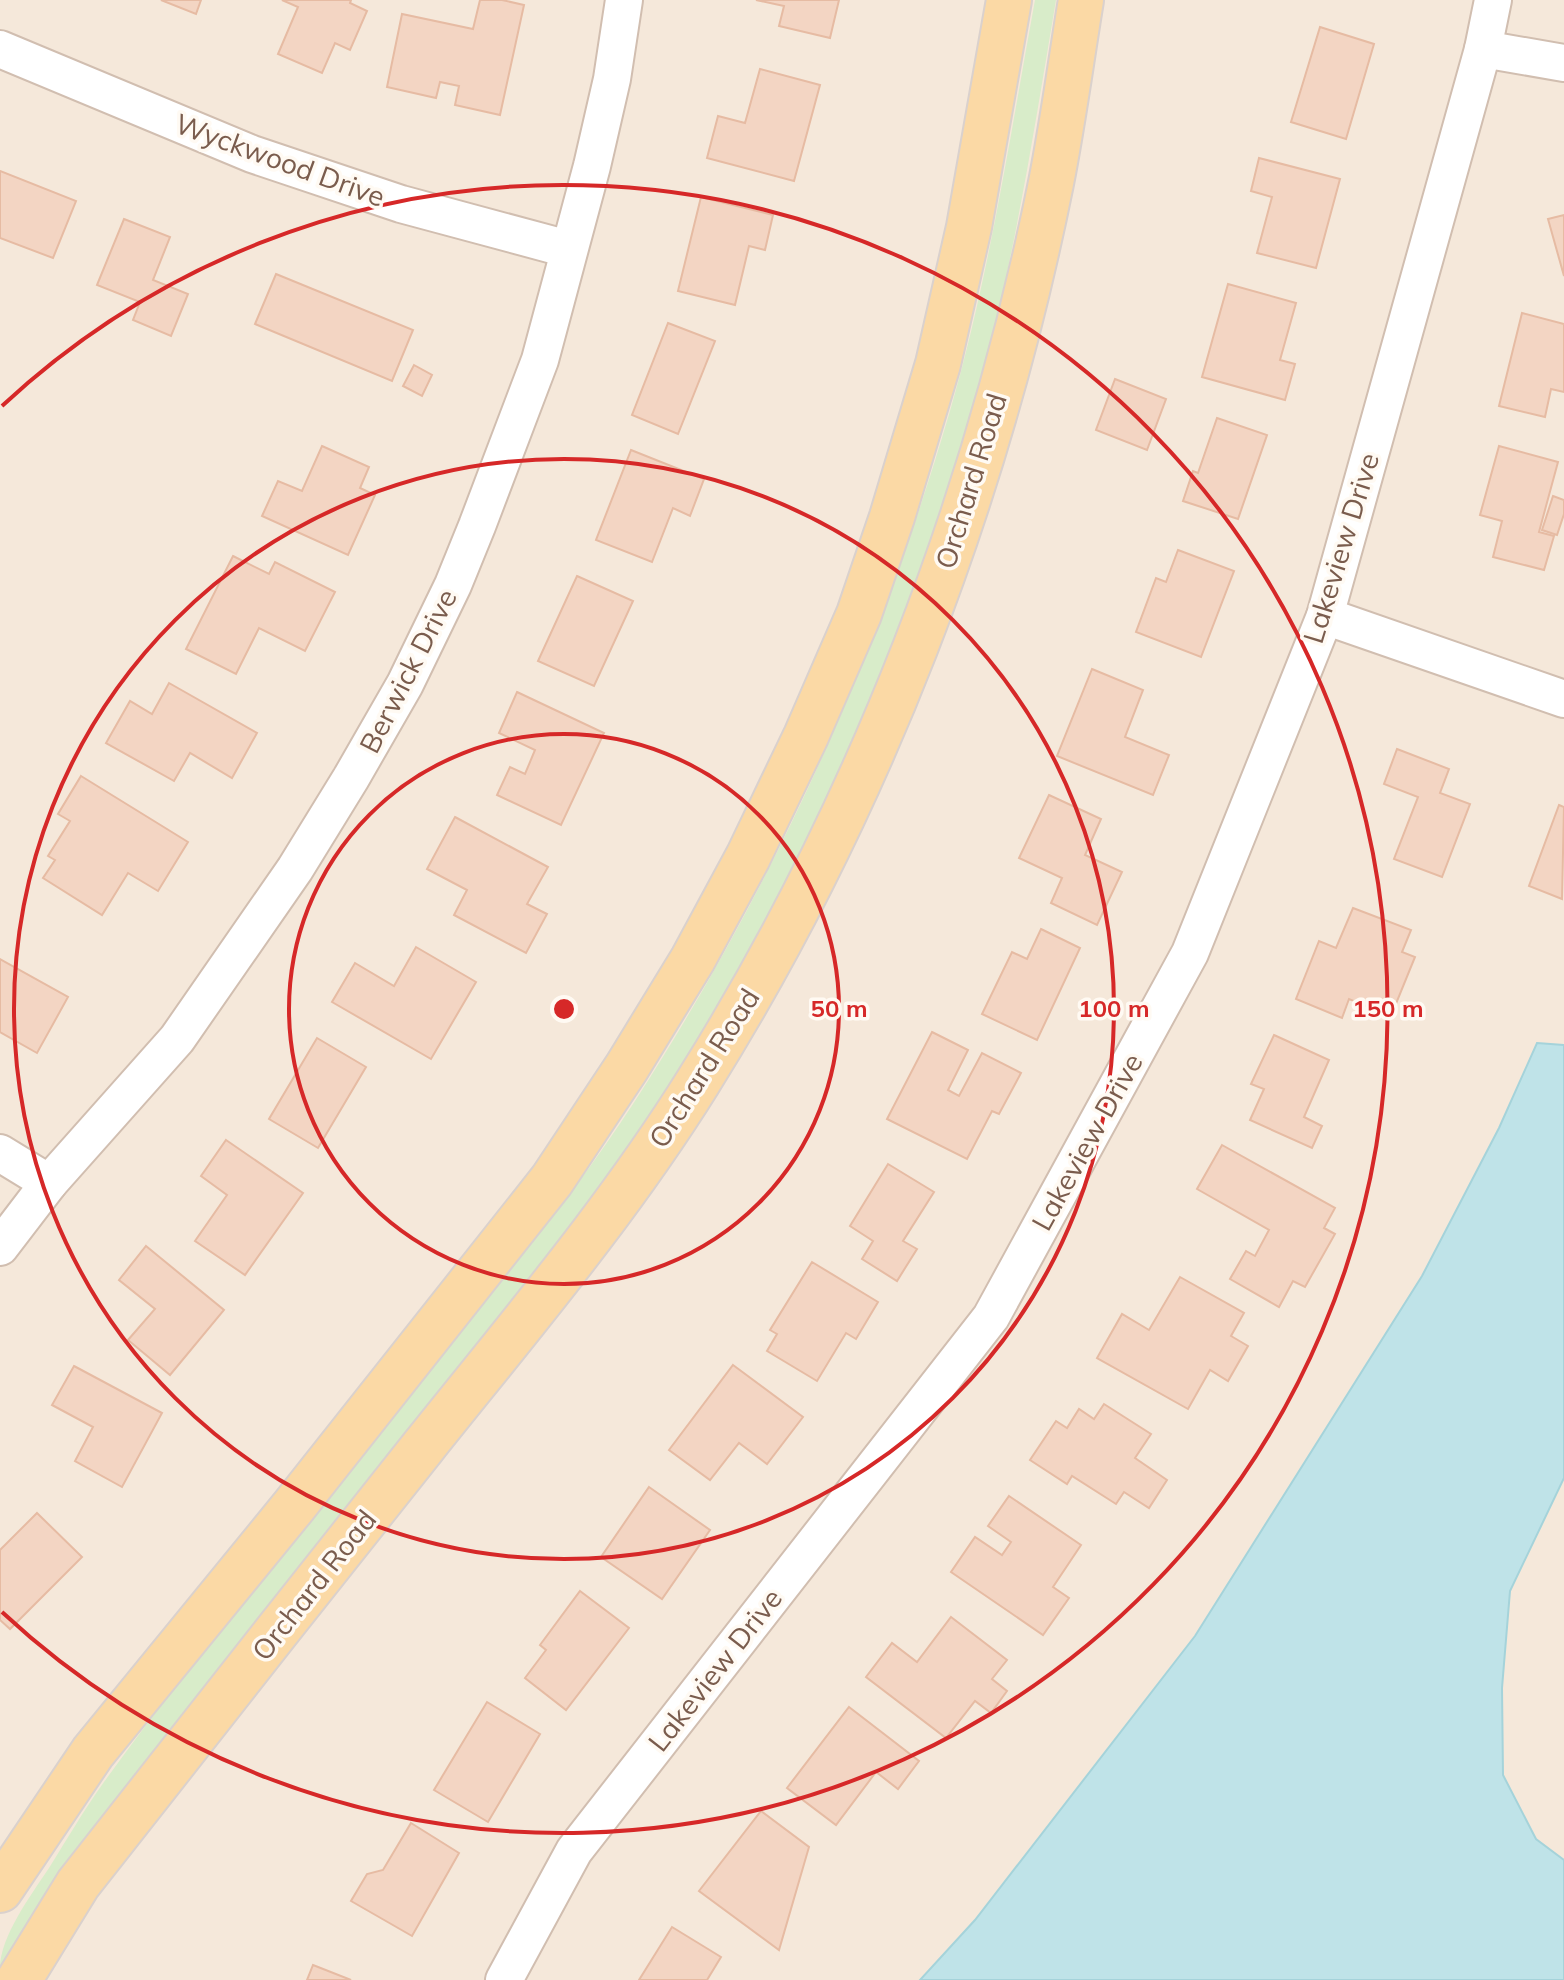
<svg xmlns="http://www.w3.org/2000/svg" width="1564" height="1980" font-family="Mulish,sans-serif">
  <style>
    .residential { fill: #f5e8da }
    .green { fill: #d8ecc9 }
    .water { fill: #bfe3e8; stroke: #a5d3da; stroke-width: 2 }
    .building { fill: #f3d5c3; stroke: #e6bba3; stroke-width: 2 }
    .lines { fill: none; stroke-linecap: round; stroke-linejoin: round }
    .minor-casing { stroke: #d1beb0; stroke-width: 40 }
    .major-casing { stroke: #dad1cd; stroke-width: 48 }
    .minor { stroke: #fff; stroke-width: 36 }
    .major { stroke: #fbd9a5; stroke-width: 44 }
    .ring { fill: none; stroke: #d62828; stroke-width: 4 }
    .labels { text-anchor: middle; stroke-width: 7; stroke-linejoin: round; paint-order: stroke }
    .street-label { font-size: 28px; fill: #7a5c4d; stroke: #fffaf3 }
    .centre { fill: #d62828; stroke: #fffaf3; stroke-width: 4 }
    .ring-label { font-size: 24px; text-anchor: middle; font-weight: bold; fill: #d62828; stroke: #fffaf3; stroke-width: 7; stroke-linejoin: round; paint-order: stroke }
  </style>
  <rect width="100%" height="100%" fill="#fdf6ec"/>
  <rect class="residential" x="0" y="0" width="1564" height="1980"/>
  <path class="green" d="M1035 0H1056C1038 107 1021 216 996 322 968 443 925 563 878 678 836 781 790 883 734 979 680 1072 620 1160 557 1246L124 1788 0 1968C0 1937 31 1895 49 1868 67 1839 84 1810 104 1782 164 1699 229 1620 293 1540 354 1464 416 1387 478 1310 532 1243 588 1174 635 1101 772 889 879 655 950 411 989 277 1010 137 1035 0Z"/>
  <path class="water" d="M1537 1043 1564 1045V1478L1510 1591 1502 1688 1503 1775 1536 1839 1564 1860V1980H920L975 1920 1195 1636 1422 1276 1499 1128Z"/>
  <g class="building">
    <path d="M161 0H201L196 14Z"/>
    <path d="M282 0H351L350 3 367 11 350 50 335 43 322 73 278 54 298 7Z"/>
    <path d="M480 0H502L524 5 500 115 455 105 459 86 440 82 436 98 387 87 402 14 473 29Z"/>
    <path d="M756 0H839L830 38 779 26 784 6Z"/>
    <path d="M1320 27 1374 44 1346 139 1291 122Z"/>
    <path d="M760 69 820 85 794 181 707 158 718 116 745 123Z"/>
    <path d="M1259 158 1340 179 1316 268 1257 253 1272 197 1251 191Z"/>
    <path d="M0 171 76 201 53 258 0 238Z"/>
    <path d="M701 197 773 215 765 250 749 246 735 305 678 291Z"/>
    <path d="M1564 215V276L1548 219Z"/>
    <path d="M124 219 170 237 153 280 188 294 171 336 133 320 140 302 97 285Z"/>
    <path d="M276 274 413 330 392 381 255 324Z"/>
    <path d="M1228 284 1296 303 1280 360 1295 364 1285 400 1202 377Z"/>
    <path d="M1522 313 1564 324V392L1551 389 1545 417 1499 406Z"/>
    <path d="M668 323 715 341 678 434 632 415Z"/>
    <path d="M414 365 432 375 422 396 403 386Z"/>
    <path d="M1115 379 1166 399 1147 450 1096 430Z"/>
    <path d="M1217 418 1267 435 1238 519 1183 501 1193 471 1198 473Z"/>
    <path d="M322 446 369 467 360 488 375 495 348 555 262 516 278 481 302 491Z"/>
    <path d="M1499 446 1558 462 1539 532 1554 536 1544 570 1493 557 1502 521 1480 515Z"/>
    <path d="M631 450 704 479 690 516 673 508 652 562 596 540Z"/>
    <path d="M1553 496 1564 500V514L1557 535 1542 530Z"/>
    <path d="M1178 550 1234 571 1201 657 1136 632 1156 578 1166 582Z"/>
    <path d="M233 556 269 574 275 562 335 592 305 651 259 628 236 674 186 649Z"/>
    <path d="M577 576 633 601 594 686 538 661Z"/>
    <path d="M1092 669 1143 690 1125 737 1169 755 1153 795 1057 756Z"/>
    <path d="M169 683 257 733 232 778 190 753 174 781 106 743 130 701 152 714Z"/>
    <path d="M517 692 604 733 561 825 497 795 510 767 525 774 535 750 499 733Z"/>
    <path d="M1397 749 1449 769 1440 793 1470 804 1442 877 1394 859 1418 797 1384 784Z"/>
    <path d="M81 776 188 842 158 891 128 873 102 915 43 878 55 860 48 856 70 821 58 814Z"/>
    <path d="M1049 795 1101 819 1085 855 1122 872 1097 925 1051 903 1062 878 1019 858Z"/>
    <path d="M1559 805 1564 807 1562 899 1529 886Z"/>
    <path d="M455 817 548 867 527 904 547 914 526 953 454 915 467 890 427 869Z"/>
    <path d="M1353 908 1411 930 1402 952 1415 957 1391 1016 1349 999 1342 1018 1296 999 1319 941 1336 948Z"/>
    <path d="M1041 929 1080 948 1037 1040 982 1014 1012 952 1027 959Z"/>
    <path d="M416 947 476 982 431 1059 332 1002 355 963 394 986Z"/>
    <path d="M0 959 68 997 37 1053 0 1032Z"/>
    <path d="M932 1032 968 1050 948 1090 959 1096 982 1053 1021 1073 999 1114 992 1111 967 1159 887 1119Z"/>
    <path d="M1274 1035 1329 1060 1304 1117 1322 1126 1312 1148 1250 1120 1264 1089 1251 1084Z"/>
    <path d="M317 1038 366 1067 318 1148 269 1119Z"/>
    <path d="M226 1140 303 1193 245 1275 195 1241 227 1195 201 1176Z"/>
    <path d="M1222 1145 1335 1208 1324 1228 1335 1234 1305 1287 1293 1281 1279 1307 1230 1279 1246 1251 1255 1256 1269 1230 1197 1189Z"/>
    <path d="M888 1164 934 1192 903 1241 917 1249 897 1281 862 1259 873 1241 850 1226Z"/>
    <path d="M146 1246 224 1310 170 1375 128 1340 155 1309 119 1280Z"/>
    <path d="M812 1262 878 1302 856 1339 846 1333 817 1381 767 1351 777 1334 770 1330Z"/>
    <path d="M1180 1277 1244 1313 1231 1336 1248 1346 1228 1381 1210 1370 1188 1409 1097 1358 1122 1314 1149 1330Z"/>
    <path d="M733 1365 803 1417 767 1464 739 1443 710 1480 669 1450Z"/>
    <path d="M74 1366 162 1413 122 1487 75 1461 93 1427 52 1405Z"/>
    <path d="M1104 1404 1151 1434 1135 1458 1167 1480 1149 1508 1124 1492 1116 1504 1072 1476 1067 1484 1030 1460 1056 1421 1067 1428 1079 1409 1094 1419Z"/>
    <path d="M649 1487 710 1530 662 1599 601 1557Z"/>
    <path d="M1009 1496 1081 1545 1053 1587 1069 1598 1043 1635 951 1572 975 1537 1002 1555 1011 1542 988 1526Z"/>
    <path d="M37 1513 82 1557 10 1629 0 1620V1550Z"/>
    <path d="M580 1591 629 1628 566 1710 525 1678 546 1650 540 1645Z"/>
    <path d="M951 1617 1007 1660 992 1679 1007 1691 991 1713 975 1701 946 1738 866 1677 892 1643 917 1662Z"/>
    <path d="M487 1702 540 1734 488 1822 434 1790Z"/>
    <path d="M849 1707 919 1761 898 1789 876 1772 836 1825 787 1788Z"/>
    <path d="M761 1811 809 1847 779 1950 699 1891Z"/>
    <path d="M411 1823 459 1853 412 1936 351 1901 367 1874 383 1870Z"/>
    <path d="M672 1927 721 1957 707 1980H639Z"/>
    <path d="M313 1965 351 1980H307Z"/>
  </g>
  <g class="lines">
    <g class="minor-casing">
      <g id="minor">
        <path d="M0 49 252 154 401 204 568 249"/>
        <path d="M1483 49 1564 63"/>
        <path d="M1325 616 1564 699"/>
        <path d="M0 1153 49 1183"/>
        <path d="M0 1247 49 1183 177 1039 295 869 351 778 405 684 453 585 477 526 540 360 592 166 612 79 624 0"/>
        <path d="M504 1980 574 1851 991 1317 1190 953 1325 616 1483 49 1493 0"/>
      </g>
    </g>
    <g class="major-casing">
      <g id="major">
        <path d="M0 1890 93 1752 294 1506 552 1180 627 1067 693 959 748 857 806 736 859 614 892 517 938 364 969 227 1009 0"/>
        <path d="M19 1980 78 1884C193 1738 307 1592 423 1447 518 1328 617 1212 698 1082 870 807 987 500 1051 183 1063 122 1071 61 1081 0"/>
      </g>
    </g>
    <use href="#minor" class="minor"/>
    <use href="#major" class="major"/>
  </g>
  <g class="ring">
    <circle cx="564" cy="1009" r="275"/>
    <circle cx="564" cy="1009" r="550"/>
    <path d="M2 406A824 824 0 1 1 2 1612"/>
  </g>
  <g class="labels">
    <g class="street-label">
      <text transform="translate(280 160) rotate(20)" y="10">Wyckwood Drive</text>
      <text transform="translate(971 481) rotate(-73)" y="10">Orchard Road</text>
      <text transform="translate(1341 548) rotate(-73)" y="10">Lakeview Drive</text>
      <text transform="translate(408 671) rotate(-63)" y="10">Berwick Drive</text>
      <text transform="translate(704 1068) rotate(-58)" y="10">Orchard Road</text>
      <text transform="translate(1087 1142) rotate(-61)" y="10">Lakeview Drive</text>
      <text transform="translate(314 1585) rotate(-52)" y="10">Orchard Road</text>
      <text transform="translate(715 1670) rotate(-52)" y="10">Lakeview Drive</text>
    </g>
  </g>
  <circle cx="564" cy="1009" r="12" class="centre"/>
  <g class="ring-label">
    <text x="839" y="1017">50 m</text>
    <text x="1114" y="1017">100 m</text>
    <text x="1388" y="1017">150 m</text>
  </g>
</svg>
